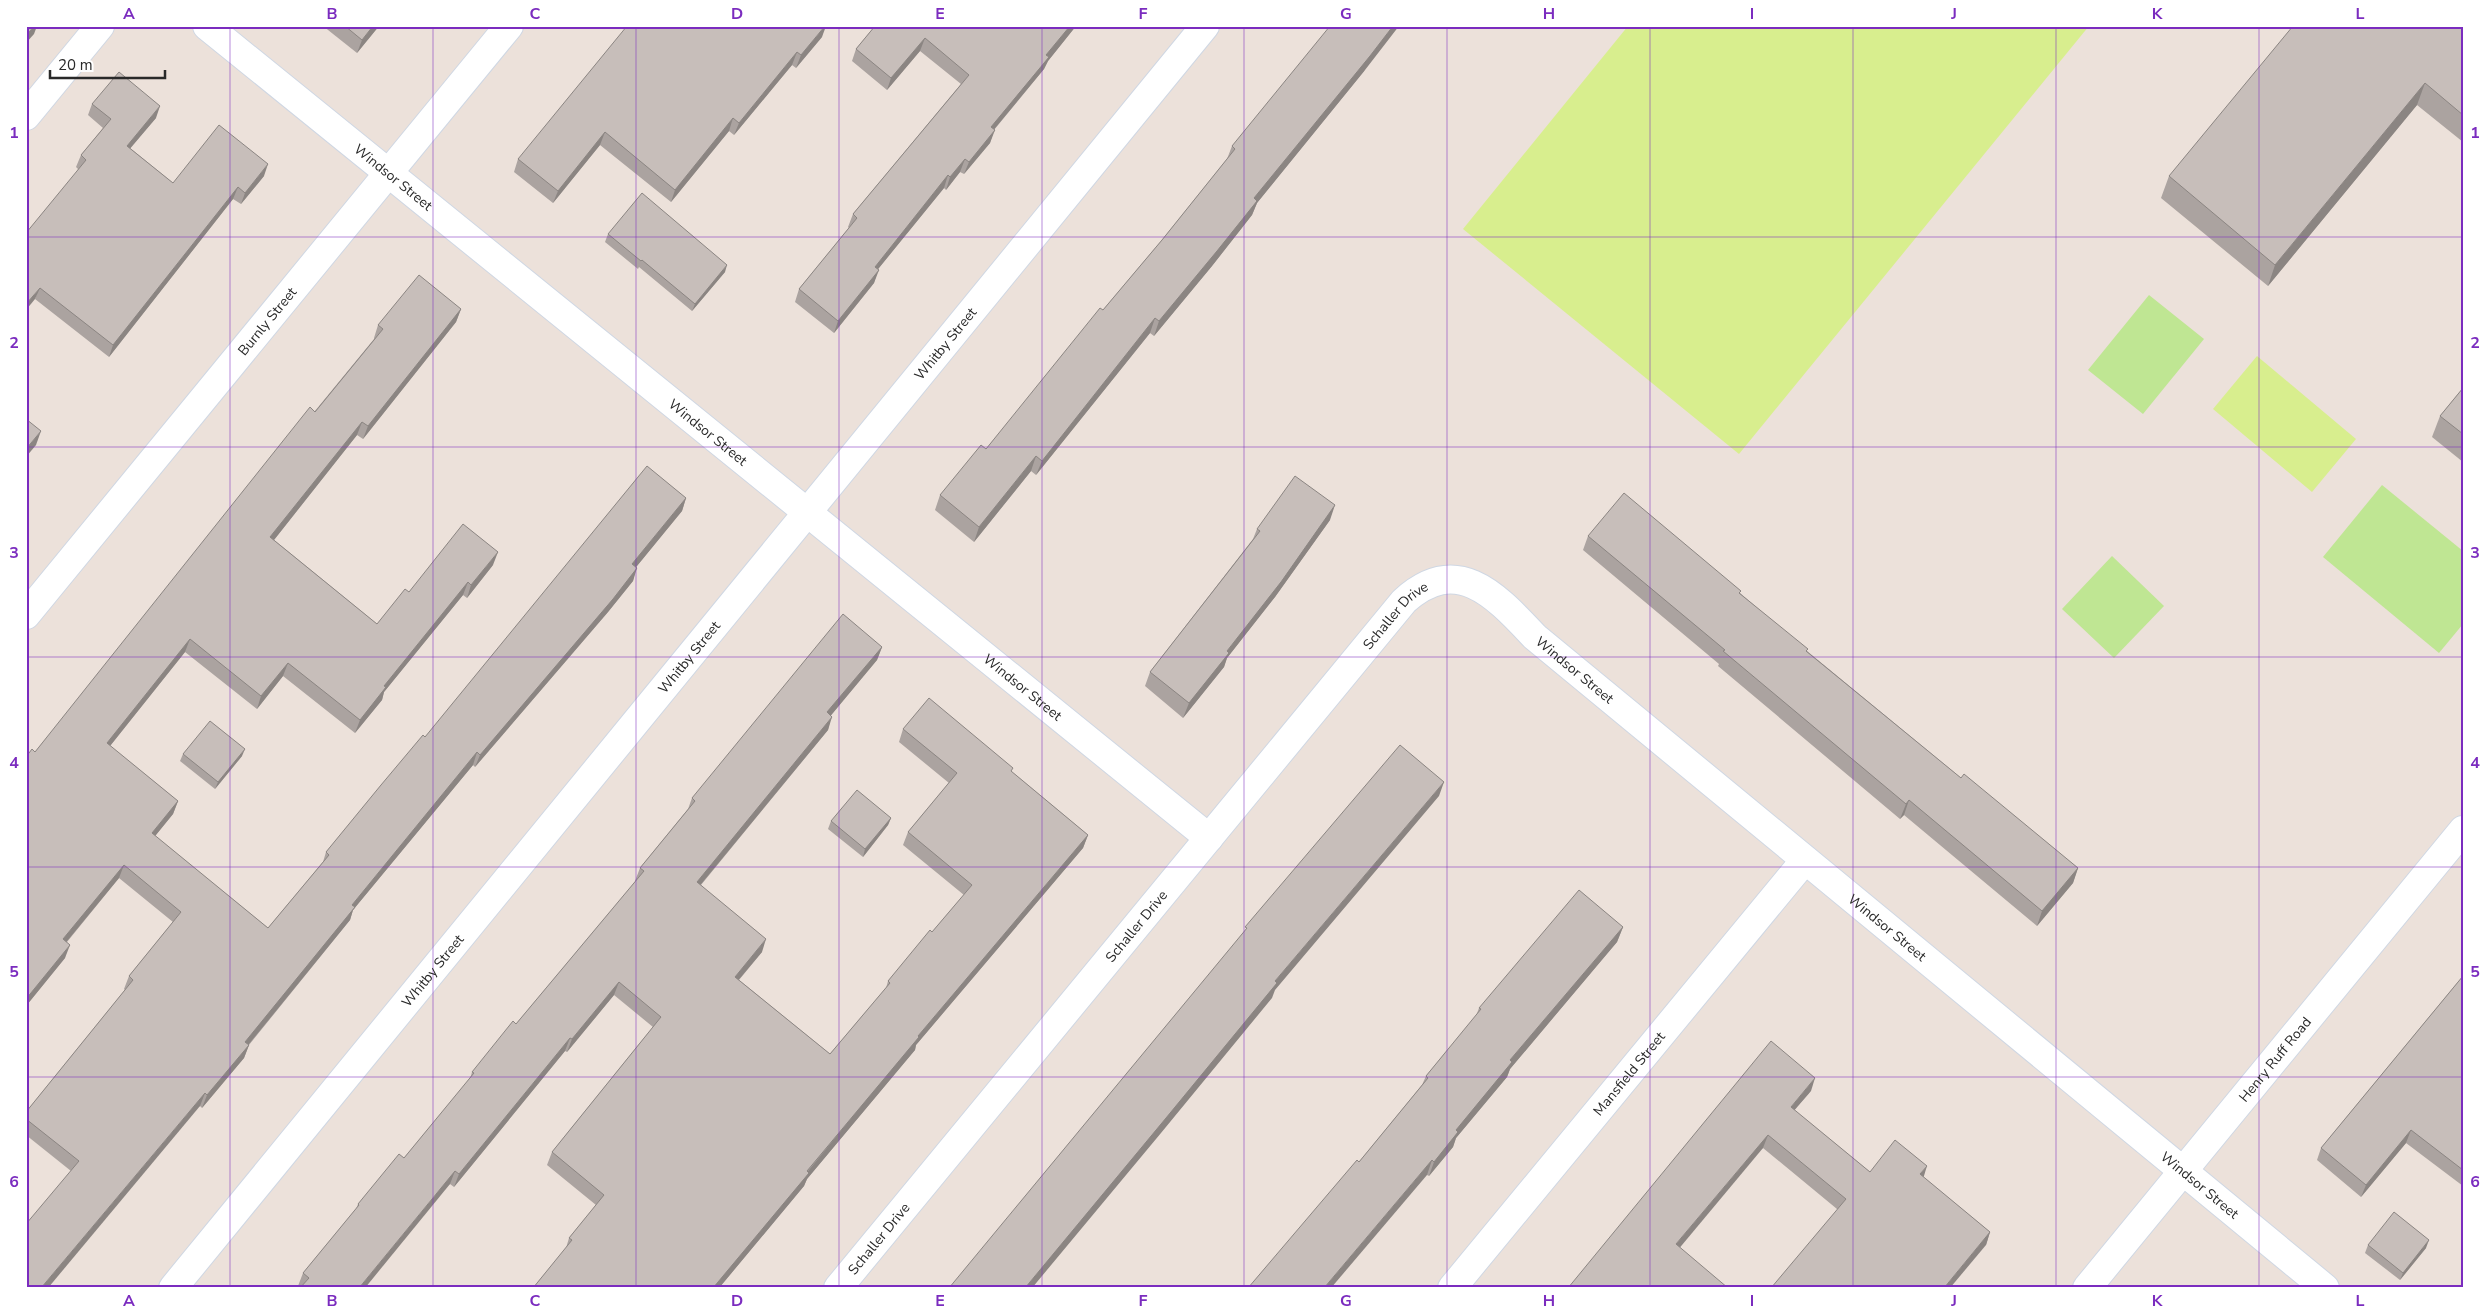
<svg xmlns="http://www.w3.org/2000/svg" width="2489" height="1314" font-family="'Nunito Sans',sans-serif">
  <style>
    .green { fill: #bfe693 }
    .pitch { fill: #d8ee8e }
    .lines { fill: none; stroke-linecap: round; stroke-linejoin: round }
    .minor-casing { stroke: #cfd7e3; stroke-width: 30 }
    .tertiary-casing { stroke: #cfd7e3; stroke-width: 30 }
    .minor { stroke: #fff; stroke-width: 28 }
    .tertiary { stroke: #fff; stroke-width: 28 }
    .wall { fill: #aba3a0 }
    .shaded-wall { fill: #8b8582 }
    .building { fill: #c7beba; stroke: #8b8582 }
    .grid { fill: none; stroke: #7b2cbf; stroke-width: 1; stroke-opacity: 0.55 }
    .labels { text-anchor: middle; stroke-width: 4; stroke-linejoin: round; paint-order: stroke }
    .street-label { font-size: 14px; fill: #292929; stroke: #fff }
    .neatline { fill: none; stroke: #7b2cbf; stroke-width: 2 }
    .grid-label { font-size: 16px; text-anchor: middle; font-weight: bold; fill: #7b2cbf }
  </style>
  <rect width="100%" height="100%" fill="#ece1da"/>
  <g class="green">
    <path d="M2149 295 2204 339 2143 414 2088 370Z"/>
    <path d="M2382 485 2463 551V624L2439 653 2323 557Z"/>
    <path d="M2112 556 2164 606 2114 658 2062 609Z"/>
  </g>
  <g class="pitch">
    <path d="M1628 26H2089L1739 454 1463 229Z"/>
    <path d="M2257 356 2356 439 2312 492 2213 409Z"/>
  </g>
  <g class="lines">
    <g class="minor-casing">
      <g id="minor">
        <path id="s1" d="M207 26 1209 838"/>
        <path d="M26 116 100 26"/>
        <path id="s2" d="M26 615 509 26"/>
        <path id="s3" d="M173 1288 1205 26"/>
        <path id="s4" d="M838 1288 1404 601C1458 552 1497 597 1535 637L2325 1288"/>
        <path id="s5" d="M1452 1288 1805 860"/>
      </g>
    </g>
    <g class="tertiary-casing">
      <g id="tertiary">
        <path id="s6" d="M2087 1288 2463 830"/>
      </g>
    </g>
    <use href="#minor" class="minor"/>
    <use href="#tertiary" class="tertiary"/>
  </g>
  <g class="wall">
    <path d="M323 26H379L357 53Z"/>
    <path d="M875 26H1076L1048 61 1044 69 994 130 990 143 964 174 960 172 946 190 944 188 878 269 874 283 834 333 795 302 799 289 849 228 848 227 853 214 961 84 920 51 887 90 852 61 856 49Z"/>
    <path d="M2463 26V142L2417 105 2268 286 2161 198 2169 176Z"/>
    <path d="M822 37 796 68 792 65 734 135 729 131 671 202 600 145 553 203 514 172 518 159Z"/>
    <path d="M1365 70 1257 203 1252 215 1212 266 1154 336 1150 333 1036 475 1031 471 974 542 935 510 940 495 986 449 1103 310 1162 240 1227 159 1232 146Z"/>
    <path d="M92 104 156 118 130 148 173 183 264 176 241 204 233 199 109 357 35 299 78 169 76 167 81 155 103 128 88 115Z"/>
    <path d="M608 234 725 272 692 311 639 267 638 269 605 242Z"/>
    <path d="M461 309 456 322 363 439 357 435 274 540 377 624 409 592 493 565 467 598 463 595 384 692 382 700 355 733 283 676 257 709 185 652 110 746 178 801 173 814 155 836 268 928 323 862 326 852 425 737 686 498 682 511 636 567 633 581 608 612 475 767 473 765 353 910 350 920 249 1045 244 1058 202 1108 200 1106 71 1171 26 1135V1112L125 990 124 989 129 976 173 922 119 878 67 942 65 958 26 1006V757L35 752 374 339V338L378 325Z"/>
    <path d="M2463 388V462L2432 437 2440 416Z"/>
    <path d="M1330 520 1275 597 1227 658 1224 667 1183 718 1145 686 1150 672 1253 539 1257 529Z"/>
    <path d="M1588 536 1740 593 1807 651 1961 778 2078 868 2073 883 2037 926 1904 815 1900 819 1718 666 1719 664 1583 550Z"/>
    <path d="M882 647 877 660 831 715 828 730 701 885 762 952 739 980 830 1054 886 988 888 981 932 932 964 895 903 845 908 832 949 783 899 742 903 729 1012 772 1088 835 1083 848 916 1045 915 1050 807 1179 804 1186 719 1288H533L566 1248 569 1238 596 1205 547 1165 552 1152 653 1027 614 995 567 1052 565 1051 454 1187 450 1184 300 1287 298 1286 303 1273 356 1209 358 1204 404 1158 470 1079 472 1072 516 1024 636 881H635L640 868 688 809 692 798Z"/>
    <path d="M183 754 242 756 215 789 180 761Z"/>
    <path d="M891 818 888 825 863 857 828 829 831 821Z"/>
    <path d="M1623 927 1617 942 1510 1069 1507 1077 1456 1138 1453 1147 1429 1176 1427 1175 1359 1162 1422 1085 1426 1076 1476 1016 1479 1008Z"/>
    <path d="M2463 976V1186L2406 1143 2361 1197 2317 1160 2321 1148Z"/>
    <path d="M1811 1091 1794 1110 1870 1172 1923 1177 1990 1232 1986 1245 1837 1209 1763 1148 1568 1288Z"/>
    <path d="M2368 1245 2426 1248 2400 1280 2365 1253Z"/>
  </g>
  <g class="shaded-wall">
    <path d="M34 26H37L34 34 26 43V36Z"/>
    <path d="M373 26H379L357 53 362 40Z"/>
    <path d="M825 26H826L822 37 796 68 801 55Z"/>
    <path d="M1070 26H1076L1048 61 1044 69 986 139 991 127 1046 55Z"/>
    <path d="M1393 26H1399L1365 70 1257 203 1252 215 1212 266 1154 336 1159 321 1254 198Z"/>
    <path d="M925 38 920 51 887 90 891 78Z"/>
    <path d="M797 52 792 65 734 135 739 123Z"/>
    <path d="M2425 83 2417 105 2268 286 2275 265Z"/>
    <path d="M160 106 156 118 123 157 127 146Z"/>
    <path d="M733 118 729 131 671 202 675 190Z"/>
    <path d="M995 130 990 143 964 174 969 162Z"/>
    <path d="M605 132 600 145 553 203 558 191Z"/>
    <path d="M965 159 960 172 946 190 950 177Z"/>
    <path d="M268 164 264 176 241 204 245 193Z"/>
    <path d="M948 175 944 188 870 279 875 267Z"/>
    <path d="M238 187 233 199 109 357 113 345Z"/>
    <path d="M727 265 725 272 692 311 695 304Z"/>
    <path d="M879 270 874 283 834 333 838 321Z"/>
    <path d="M40 288 35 299 26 310V304Z"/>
    <path d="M461 309 456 322 363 439 368 426Z"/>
    <path d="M1155 318 1150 333 1036 475 1042 461Z"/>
    <path d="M362 422 357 435 266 550 270 537Z"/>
    <path d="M41 431 36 445 26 457V449Z"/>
    <path d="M1036 456 1031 471 974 542 979 527Z"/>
    <path d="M686 498 682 511 628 577 632 564Z"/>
    <path d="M1335 505 1330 520 1275 597 1227 658 1224 667 1183 718 1189 703Z"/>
    <path d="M498 552 493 565 467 598 471 585Z"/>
    <path d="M637 568 633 581 608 612 475 767 480 755Z"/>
    <path d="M468 582 463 595 384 692 382 700 355 733 360 720 384 686Z"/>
    <path d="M190 639 185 652 102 756 107 743Z"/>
    <path d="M882 647 877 660 823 725 827 712Z"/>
    <path d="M288 663 283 676 257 709 261 696Z"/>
    <path d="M832 717 828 730 692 895 697 882Z"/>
    <path d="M245 749 242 756 215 789 218 782Z"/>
    <path d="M477 752 473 765 353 910 350 920 240 1055 245 1042 352 905Z"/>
    <path d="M1444 782 1439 796 1275 990 1272 998 1161 1133 1032 1288H1025L1275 981Z"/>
    <path d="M1909 800 1904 815 1900 819 1906 804Z"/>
    <path d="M178 801 173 814 147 846 152 833Z"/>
    <path d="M891 818 888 825 863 857 865 849Z"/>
    <path d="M1088 835 1083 848 916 1045 915 1050 807 1179 804 1186 719 1288H713L918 1036Z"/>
    <path d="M124 865 119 878 58 952 63 939Z"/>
    <path d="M2078 868 2073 883 2037 926 2042 911Z"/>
    <path d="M1623 927 1617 942 1510 1069 1507 1077 1456 1138 1453 1147 1429 1176 1434 1162 1456 1130 1510 1060Z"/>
    <path d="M766 939 762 952 730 990 735 977Z"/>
    <path d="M70 945 65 958 26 1006V999Z"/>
    <path d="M619 982 614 995 567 1052 572 1039Z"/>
    <path d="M570 1038 565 1051 454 1187 459 1174Z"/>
    <path d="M249 1045 244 1058 202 1108 207 1095Z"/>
    <path d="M1815 1078 1811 1091 1786 1120 1791 1107Z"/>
    <path d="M205 1093 200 1106 48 1288H41Z"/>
    <path d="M2411 1130 2406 1143 2361 1197 2366 1185Z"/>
    <path d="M1768 1135 1763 1148 1672 1257 1676 1244Z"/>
    <path d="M1432 1160 1427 1175 1331 1288H1324Z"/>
    <path d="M1927 1166 1923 1179 1920 1174Z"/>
    <path d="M455 1171 450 1184 365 1288H359Z"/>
    <path d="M1990 1232 1986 1245 1950 1288H1944Z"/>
    <path d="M2429 1240 2426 1248 2400 1280 2403 1273Z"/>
  </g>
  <g class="building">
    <path d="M26 26H34L26 36Z"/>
    <path d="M345 26H373L362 40Z"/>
    <path d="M627 26H825L801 55 797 52 739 123 733 118 675 190 605 132 558 191 518 159Z"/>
    <path d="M875 26H1070L1046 55 1049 57 991 127 995 130 969 162 965 159 950 177 948 175 875 267 879 270 838 321 799 289 857 218 853 214 969 75 925 38 891 78 856 49Z"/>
    <path d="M1330 26H1393L1370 56 1254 198 1257 201 1217 251 1159 321 1155 318 1042 461 1036 456 979 527 940 495 981 445 986 449 1100 308 1103 310 1162 240 1235 149 1232 146Z"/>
    <path d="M2293 26H2463V115L2425 83 2275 265 2169 176Z"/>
    <path d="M119 72 160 106 127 146 173 183 219 125 268 164 245 193 238 187 113 345 40 288 26 304V233L86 160 81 155 111 119 92 104Z"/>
    <path d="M642 193 727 265 695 304 642 260 641 261 608 234Z"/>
    <path d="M419 275 461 309 368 426 362 422 270 537 377 624 405 589 409 592 463 524 498 552 471 585 468 582 384 686 386 687 360 720 288 663 261 696 190 639 107 743 178 801 152 833 268 928 329 855 326 852 381 785 423 735 425 737 647 466 686 498 632 564 637 568 613 599 480 755 477 752 352 905 355 907 245 1042 249 1045 207 1095 205 1093 41 1288H26V1224L79 1161 26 1119V1112L133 980 129 976 181 912 124 865 63 939 70 945 26 999V757L32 749 35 752 310 407 315 412 383 329 378 325Z"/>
    <path d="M2463 388V434L2440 416Z"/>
    <path d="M26 419 41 431 26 449Z"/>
    <path d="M1295 476 1335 505 1281 582 1227 651 1229 653 1189 703 1150 672 1260 531 1257 529Z"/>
    <path d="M1624 493 1741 591 1739 593 1808 649 1806 651 1961 778 1964 774 2078 868 2042 911 1909 800 1906 804 1723 651 1725 650 1588 536Z"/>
    <path d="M843 614 882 647 827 712 832 717 697 882 766 939 735 977 830 1054 890 983 888 981 930 930 932 932 972 885 908 832 957 773 903 729 929 698 1013 768 1011 771 1088 835 918 1036 919 1037 807 1171 809 1173 713 1288H533L572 1240 569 1238 604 1195 552 1152 661 1017 619 982 572 1039 570 1038 459 1174 455 1171 359 1288H300L309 1278 303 1273 359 1205 358 1204 399 1154 404 1158 474 1073 472 1072 513 1021 516 1024 644 871 640 868 695 801 692 798Z"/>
    <path d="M210 721 245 749 218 782 183 754Z"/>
    <path d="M1400 745 1444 782 1275 981 1277 983 1166 1118 1025 1288H949L1247 928 1245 927Z"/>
    <path d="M857 790 891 818 865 849 831 821Z"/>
    <path d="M1579 890 1623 927 1510 1060 1512 1062 1456 1130 1458 1132 1434 1162 1432 1160 1324 1288H1248L1357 1160 1359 1162 1428 1078 1426 1076 1481 1009 1479 1008Z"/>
    <path d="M2463 976V1170L2411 1130 2366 1185 2321 1148Z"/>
    <path d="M1771 1041 1815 1078 1791 1107 1870 1172 1895 1140 1927 1166 1920 1174 1990 1232 1944 1288H1771L1846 1199 1768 1135 1676 1244 1728 1288H1568Z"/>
    <path d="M2394 1212 2429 1240 2403 1273 2368 1245Z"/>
  </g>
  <path class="grid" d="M230 26V1288M433 26V1288M636 26V1288M839 26V1288M1042 26V1288M1244 26V1288M1447 26V1288M1650 26V1288M1853 26V1288M2056 26V1288M2259 26V1288M26 237H2463M26 447H2463M26 657H2463M26 867H2463M26 1077H2463"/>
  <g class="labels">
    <g class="street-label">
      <text dy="5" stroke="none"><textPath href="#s1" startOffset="240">Windsor Street</textPath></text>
      <text dy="5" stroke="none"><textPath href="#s2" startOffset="380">Burnly Street</textPath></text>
      <text dy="5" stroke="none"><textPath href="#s3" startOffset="1220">Whitby Street</textPath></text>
      <text dy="5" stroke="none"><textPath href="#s1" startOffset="645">Windsor Street</textPath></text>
      <text dy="5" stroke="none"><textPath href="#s4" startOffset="874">Schaller Drive</textPath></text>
      <text dy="5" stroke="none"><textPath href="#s3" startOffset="815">Whitby Street</textPath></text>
      <text dy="5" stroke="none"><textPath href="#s4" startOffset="1099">Windsor Street</textPath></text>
      <text dy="5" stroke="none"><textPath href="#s1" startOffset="1050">Windsor Street</textPath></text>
      <text dy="5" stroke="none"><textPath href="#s4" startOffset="469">Schaller Drive</textPath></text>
      <text dy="5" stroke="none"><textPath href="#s4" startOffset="1504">Windsor Street</textPath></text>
      <text dy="5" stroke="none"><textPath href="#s3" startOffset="410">Whitby Street</textPath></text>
      <text dy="5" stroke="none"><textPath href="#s6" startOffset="296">Henry Ruff Road</textPath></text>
      <text dy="5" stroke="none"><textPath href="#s5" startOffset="278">Mansfield Street</textPath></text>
      <text dy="5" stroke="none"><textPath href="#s4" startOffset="1909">Windsor Street</textPath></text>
      <text dy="5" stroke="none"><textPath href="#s4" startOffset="64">Schaller Drive</textPath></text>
    </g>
  </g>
  <rect width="2489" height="1314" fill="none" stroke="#ffffff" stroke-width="55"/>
  <path d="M50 70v8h115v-8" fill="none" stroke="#292929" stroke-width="2.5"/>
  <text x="58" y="70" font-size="15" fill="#292929" stroke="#ffffff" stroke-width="4" paint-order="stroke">20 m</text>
  <rect x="28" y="28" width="2434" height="1258" class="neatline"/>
  <g class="grid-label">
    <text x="129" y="19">A</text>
    <text x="332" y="19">B</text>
    <text x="535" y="19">C</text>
    <text x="737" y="19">D</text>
    <text x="940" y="19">E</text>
    <text x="1143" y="19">F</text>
    <text x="1346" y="19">G</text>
    <text x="1549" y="19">H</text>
    <text x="1752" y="19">I</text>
    <text x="1954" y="19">J</text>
    <text x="2157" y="19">K</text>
    <text x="2360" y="19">L</text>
    <text x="14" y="138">1</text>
    <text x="2475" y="138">1</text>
    <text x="14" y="348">2</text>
    <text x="2475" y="348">2</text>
    <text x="14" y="558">3</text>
    <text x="2475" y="558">3</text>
    <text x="14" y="768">4</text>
    <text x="2475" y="768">4</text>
    <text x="14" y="977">5</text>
    <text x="2475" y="977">5</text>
    <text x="14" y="1187">6</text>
    <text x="2475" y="1187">6</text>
    <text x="129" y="1306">A</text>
    <text x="332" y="1306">B</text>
    <text x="535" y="1306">C</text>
    <text x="737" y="1306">D</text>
    <text x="940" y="1306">E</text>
    <text x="1143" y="1306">F</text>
    <text x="1346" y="1306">G</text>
    <text x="1549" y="1306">H</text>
    <text x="1752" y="1306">I</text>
    <text x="1954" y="1306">J</text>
    <text x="2157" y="1306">K</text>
    <text x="2360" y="1306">L</text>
  </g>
</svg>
